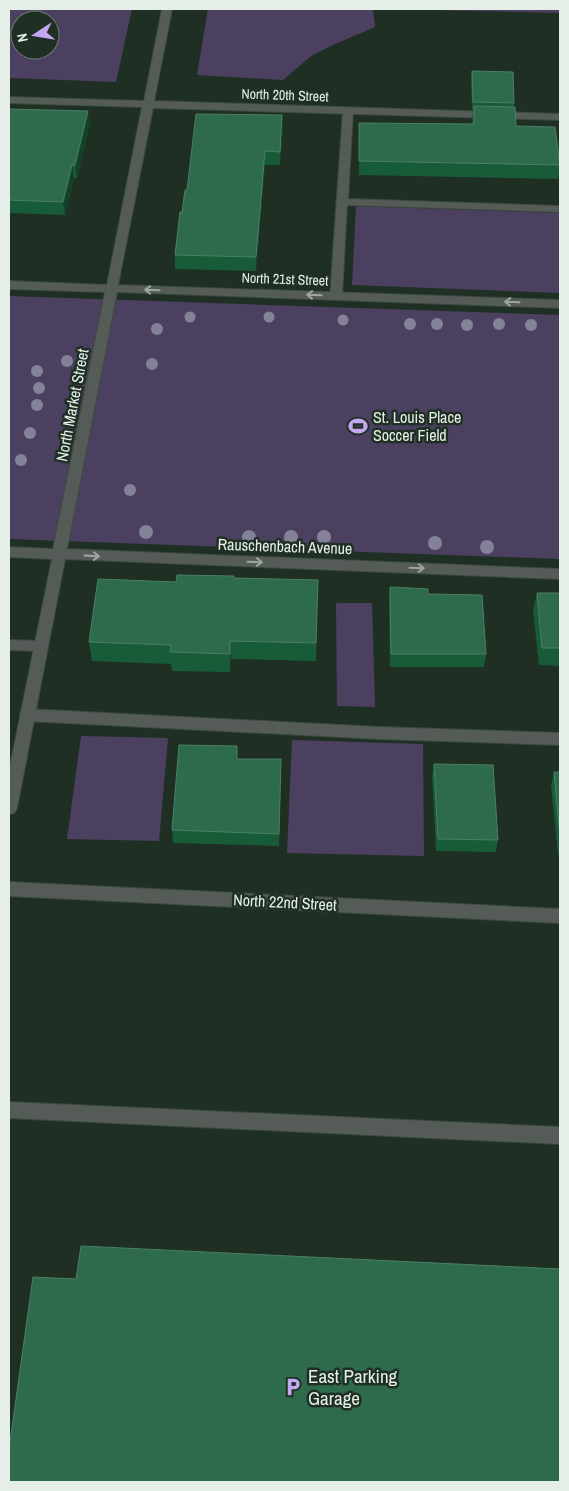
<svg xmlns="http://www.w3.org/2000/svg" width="569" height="1491" font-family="'Archivo Narrow',sans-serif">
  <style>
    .green { fill: #4c4061; fill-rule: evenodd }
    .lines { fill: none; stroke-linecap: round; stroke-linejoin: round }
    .service-casing { stroke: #3b4a3f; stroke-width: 2 }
    .minor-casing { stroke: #3b4a3f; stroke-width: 2 }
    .service { fill: #555c57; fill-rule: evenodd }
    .minor { fill: #555c57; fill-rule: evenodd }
    .tree { fill: #848299 }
    .wall { fill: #185b39 }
    .shaded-wall { fill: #124329 }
    .building { fill: #2e6b4c; stroke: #4b8064 }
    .oneway { stroke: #9da6a0 }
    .labels { text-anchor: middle; stroke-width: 5; stroke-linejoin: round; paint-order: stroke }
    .far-street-label { font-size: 14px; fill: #e5efe8; stroke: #1f2f24 }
    .street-label { font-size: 16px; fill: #e5efe8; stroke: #1f2f24 }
    .poi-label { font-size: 16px; fill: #e5efe8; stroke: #1f2f24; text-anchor: start }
    .near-poi-label { font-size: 19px; fill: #e5efe8; stroke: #1f2f24; text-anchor: start }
  </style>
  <rect width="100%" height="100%" fill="#1f2f24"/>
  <g class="green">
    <path d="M9 9H132L116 82 9 78ZM20 20H50V50H20Z"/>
    <path d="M208 9H378H373L375 27 335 44 311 56 283 80 197 75Z"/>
    <path d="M390 9H560V13Z"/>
    <path d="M356 206 560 213V293L352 285Z"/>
    <path d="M9 296 560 315V559L9 539Z"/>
    <path d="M336 603H372L375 707 337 706Z"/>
    <path d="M81 736 168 738 159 841 67 839Z"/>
    <path d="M292 740 423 744 424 856 287 853Z"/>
  </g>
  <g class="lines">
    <g class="service-casing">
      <g id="service">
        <path d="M348 108 353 111 348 199 560 206V212L347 205 342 296 340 299H332L330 296 343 111Z"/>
        <path d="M9 640 41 641 46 642 48 646 46 650 41 651 9 650Z"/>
        <path d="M27 709 379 727 560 733V745L379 739 27 721 22 719 20 715 22 711Z"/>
        <path d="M9 1102 560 1127V1144L9 1118Z"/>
      </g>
    </g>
    <g class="minor-casing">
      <g id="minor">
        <path d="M162 9H172L154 101 560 114V120L153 108 118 285 560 300V308L117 292 67 549 560 569V579L65 559 17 808 14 813 9 814V771L52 559 9 557V547L53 549 105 292 9 289V281L107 285 142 107 9 103V97L144 101Z"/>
        <path d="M9 882 560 909V923L9 896Z"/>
      </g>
    </g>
    <use href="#service" class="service"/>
    <use href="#minor" class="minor"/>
  </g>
  <g class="tree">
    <circle cx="190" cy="317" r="5.5"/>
    <circle cx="269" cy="317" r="5.5"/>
    <circle cx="343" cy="320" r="5.5"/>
    <circle cx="410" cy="324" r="6"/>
    <circle cx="437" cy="324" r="6"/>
    <circle cx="499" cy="324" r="6"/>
    <circle cx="467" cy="325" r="6"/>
    <circle cx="531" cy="325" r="6"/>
    <circle cx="157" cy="329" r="6"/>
    <circle cx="67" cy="361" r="6"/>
    <circle cx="152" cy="364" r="6"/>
    <circle cx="37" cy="371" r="6"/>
    <circle cx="39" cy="388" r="6"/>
    <circle cx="37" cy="405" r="6"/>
    <circle cx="30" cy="433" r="6"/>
    <circle cx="21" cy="460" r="6"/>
    <circle cx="130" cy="490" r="6"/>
    <circle cx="146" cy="532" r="7"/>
    <circle cx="249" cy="537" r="7"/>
    <circle cx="291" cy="537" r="7"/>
    <circle cx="324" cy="537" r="7"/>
    <circle cx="435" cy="543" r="7"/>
    <circle cx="487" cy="547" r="7"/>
  </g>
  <g class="wall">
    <path d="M472 71 514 103V107L516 126 560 165 558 179 359 175V123L472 124 473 109H472L471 79Z"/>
    <path d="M9 109 90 124 77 178H74L65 215 9 213Z"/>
    <path d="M282 115 283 129 280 165H265L256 271 175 269V255L182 212 187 190Z"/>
    <path d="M234 578 318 580 316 661 231 659 230 672 172 671 171 664 92 661 89 642 176 582Z"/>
    <path d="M390 587 428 594 486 654 484 667H390L389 601Z"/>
    <path d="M537 593H560V666L539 665 533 610Z"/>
    <path d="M434 764 498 840 496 852 436 851 432 776Z"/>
    <path d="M281 772 279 846 173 843 172 830Z"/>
    <path d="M554 772H560V855H558L551 785Z"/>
  </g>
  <g class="shaded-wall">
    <path d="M88 111 90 124 77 178 75 165Z"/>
    <path d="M282 115 283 129 280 165V152Z"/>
    <path d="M265 151V165L256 271V257Z"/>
    <path d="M72 165 74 178 65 215 63 202Z"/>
    <path d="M230 641 231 659 230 672Z"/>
  </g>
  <g class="building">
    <path d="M472 71 513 72 514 103 473 102Z"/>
    <path d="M474 106 515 107 516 126 555 127 560 165 359 161V123L474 124Z"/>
    <path d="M9 109 88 111 75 165H72L63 202 9 200Z"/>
    <path d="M196 114 282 115 280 152 265 151 256 257 175 255 180 212H182L185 190H187Z"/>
    <path d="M177 575 234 576V578L318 580 316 643 230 641V654L170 652 171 645 89 642 98 579 176 582Z"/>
    <path d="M390 587 428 589V594L482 595 486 654H391Z"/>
    <path d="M537 593H560V648H542Z"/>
    <path d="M179 745 237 746V759H281L279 834 172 830Z"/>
    <path d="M434 764 493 765 498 840 438 839Z"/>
    <path d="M554 772H560V837Z"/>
    <path d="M81 1246 560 1269V1482H9V1449L33 1277 76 1279Z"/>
  </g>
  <defs><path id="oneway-shaft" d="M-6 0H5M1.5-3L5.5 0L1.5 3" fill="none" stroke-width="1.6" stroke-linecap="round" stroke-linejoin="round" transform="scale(1.25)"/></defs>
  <g class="oneway">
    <use href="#oneway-shaft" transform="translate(152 290) rotate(-178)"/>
    <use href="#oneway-shaft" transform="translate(314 295) rotate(-178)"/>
    <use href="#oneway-shaft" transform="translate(512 302) rotate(-178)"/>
    <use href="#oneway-shaft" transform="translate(92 556) rotate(3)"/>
    <use href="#oneway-shaft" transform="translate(255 562) rotate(2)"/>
    <use href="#oneway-shaft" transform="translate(417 568) rotate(2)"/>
  </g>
  <defs>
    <g id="stadium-bare" transform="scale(1.5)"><path d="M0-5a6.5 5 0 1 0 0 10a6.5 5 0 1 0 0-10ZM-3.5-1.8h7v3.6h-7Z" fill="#c3a7f2" stroke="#1f2f24" stroke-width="2.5" paint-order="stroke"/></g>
    <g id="parking-bare" transform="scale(1.5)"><path d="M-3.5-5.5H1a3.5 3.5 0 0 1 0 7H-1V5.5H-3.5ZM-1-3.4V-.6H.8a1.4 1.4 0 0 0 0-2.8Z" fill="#c3a7f2" stroke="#1f2f24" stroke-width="2.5" paint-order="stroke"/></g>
  </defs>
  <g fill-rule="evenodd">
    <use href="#stadium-bare" x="358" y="426"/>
    <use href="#parking-bare" x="293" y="1387"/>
  </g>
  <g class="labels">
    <g class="far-street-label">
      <text transform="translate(285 95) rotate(2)" y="5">North 20th Street</text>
      <text transform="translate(285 279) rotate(2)" y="5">North 21st Street</text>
    </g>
    <g class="street-label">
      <text transform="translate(72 405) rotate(-79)" y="6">North Market Street</text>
      <text transform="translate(285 546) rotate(2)" y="6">Rauschenbach Avenue</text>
      <text transform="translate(285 902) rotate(3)" y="6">North 22nd Street</text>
    </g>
    <g class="poi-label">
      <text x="373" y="423">St. Louis Place<tspan x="373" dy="18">Soccer Field</tspan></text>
    </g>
    <g class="near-poi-label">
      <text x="308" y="1383">East Parking<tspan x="308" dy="22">Garage</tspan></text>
    </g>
  </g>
  <rect width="569" height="1491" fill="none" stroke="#e5efe8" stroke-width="20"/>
  <g transform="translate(35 35) rotate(258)"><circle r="24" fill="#1f2f24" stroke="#6e7c72"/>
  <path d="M0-4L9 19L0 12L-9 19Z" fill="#c3a7f2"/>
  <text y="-8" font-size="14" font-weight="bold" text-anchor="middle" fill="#e5efe8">N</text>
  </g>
</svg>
